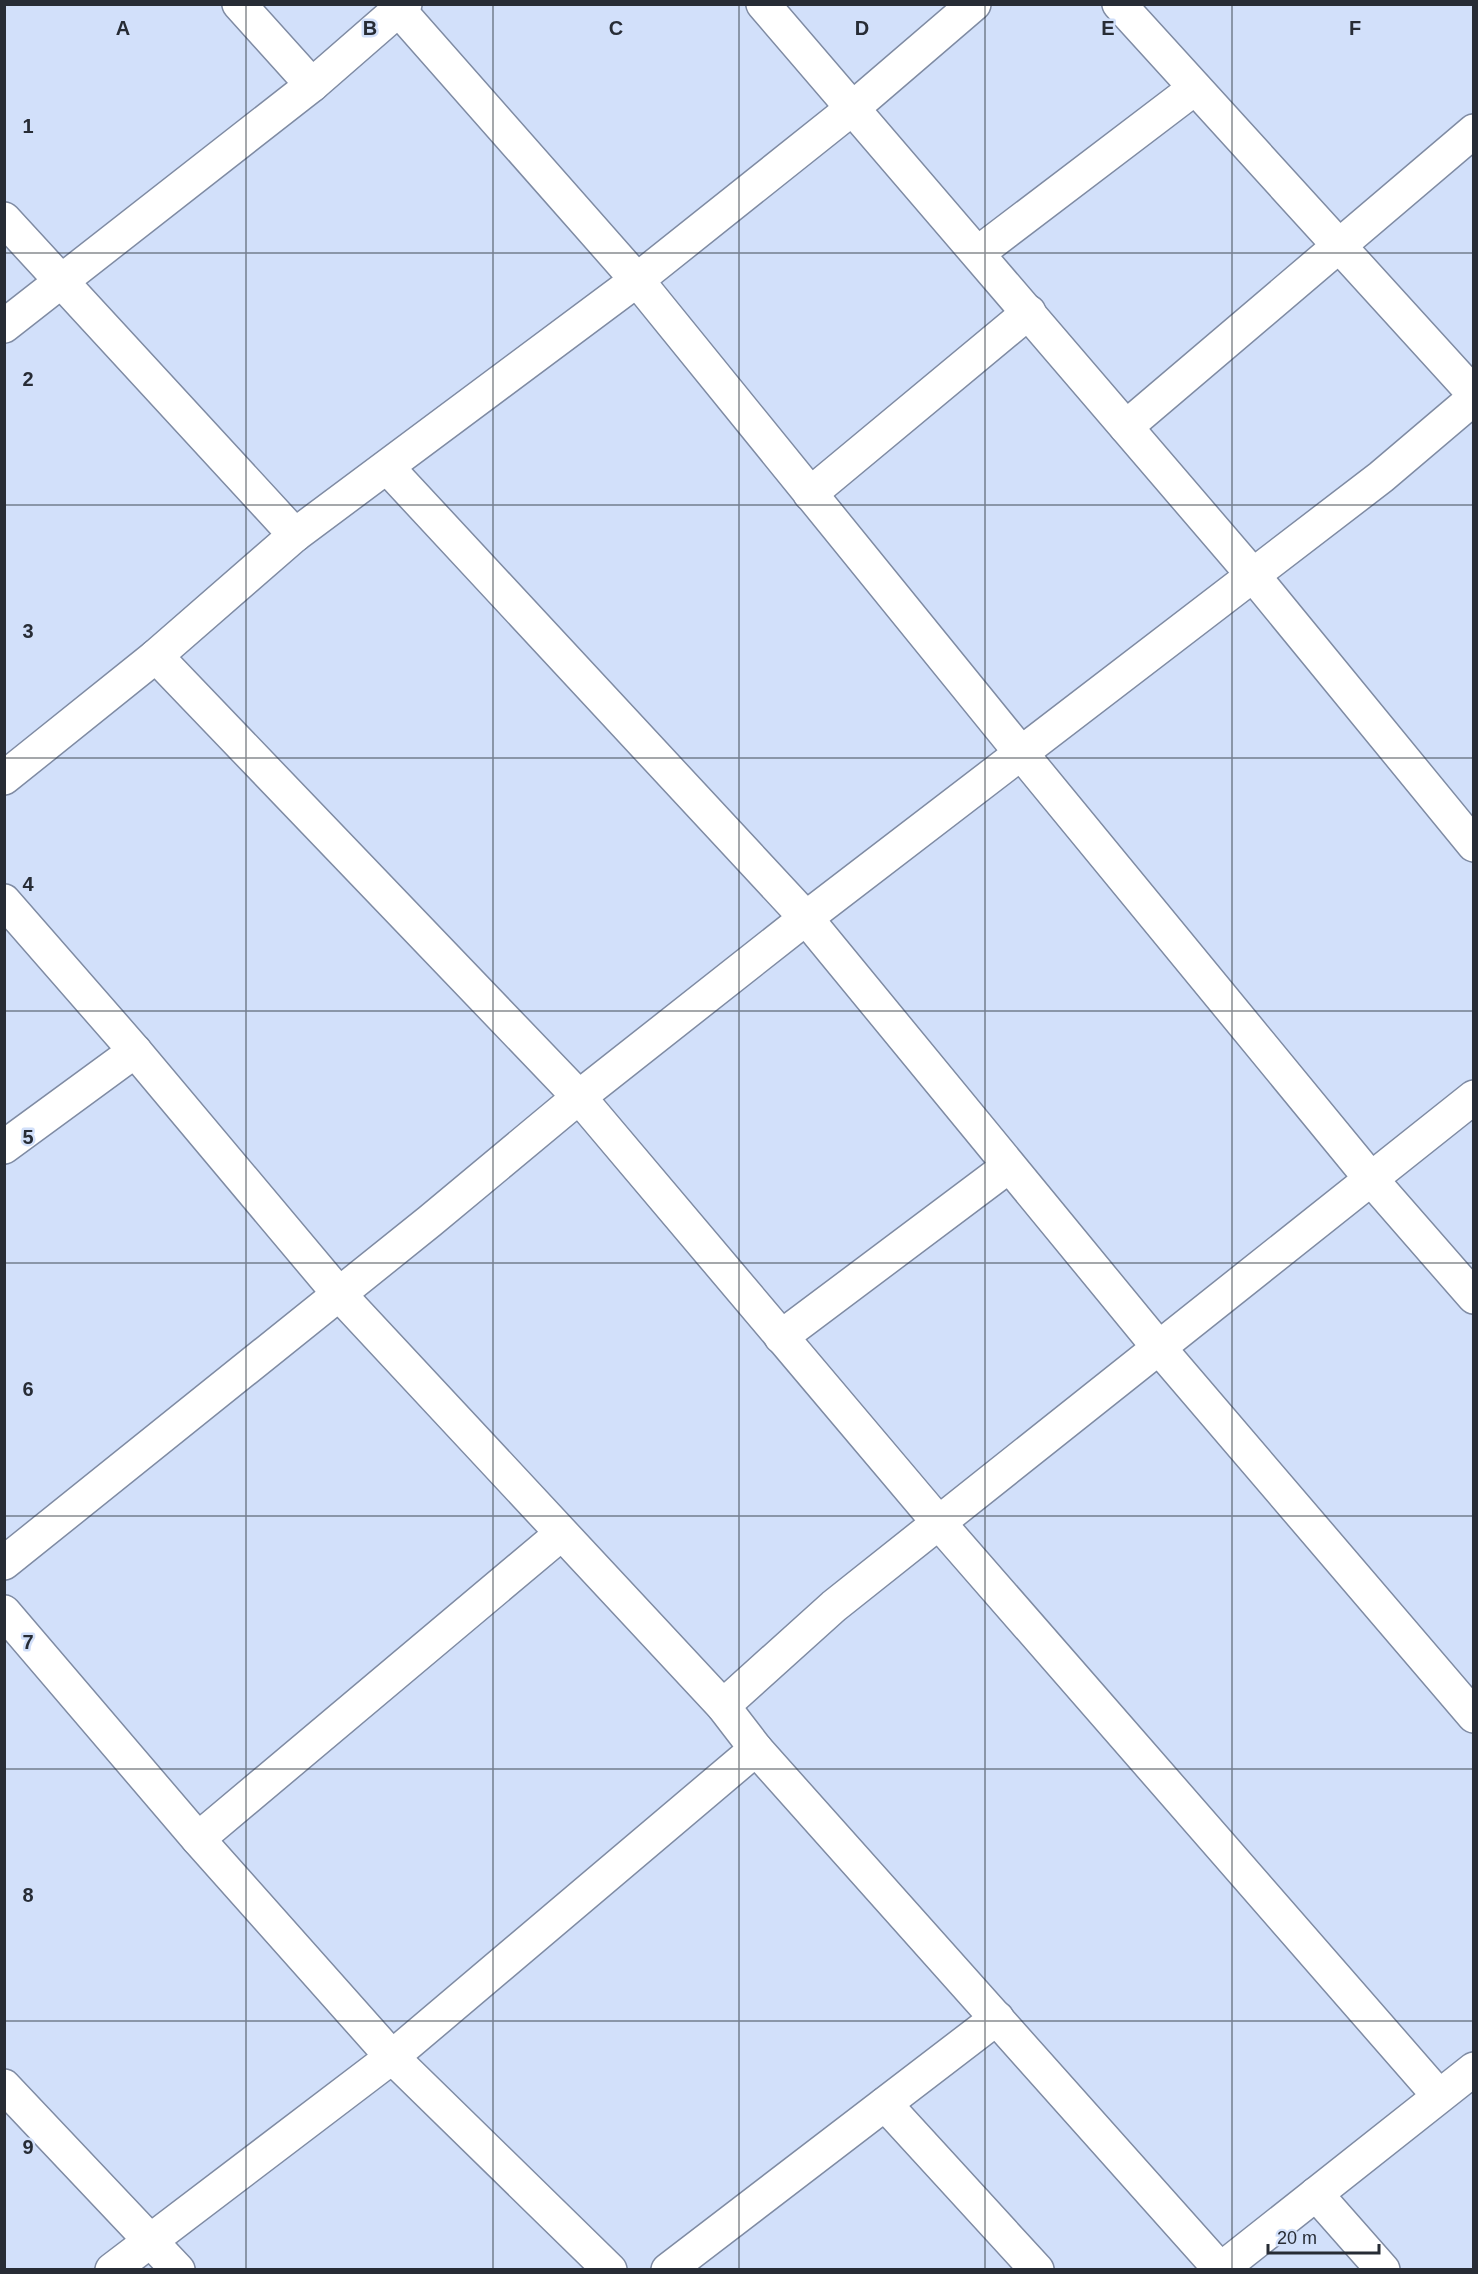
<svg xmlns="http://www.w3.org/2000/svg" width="1478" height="2274" font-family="Helvetica,sans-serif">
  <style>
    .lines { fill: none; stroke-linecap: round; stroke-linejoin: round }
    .street-casing { stroke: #7f8ba3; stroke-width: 36 }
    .street { stroke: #fff; stroke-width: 33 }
    .grid { fill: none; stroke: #272c35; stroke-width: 1.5; stroke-opacity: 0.55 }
    .grid-label { font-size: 20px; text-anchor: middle; font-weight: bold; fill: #272c35; stroke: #d2e0fa; stroke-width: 5; stroke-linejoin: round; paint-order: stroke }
  </style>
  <rect width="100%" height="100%" fill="#d2e0fa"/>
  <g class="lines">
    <g class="street-casing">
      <g id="street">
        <path d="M239 4 312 85"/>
        <path d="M763 4 1252 574 1474 845"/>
        <path d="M1119 4 1474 394"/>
        <path d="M399 10 637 280 1021 753 1371 1179 1474 1297"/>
        <path d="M4 219 295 535"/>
        <path d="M978 253 1195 88"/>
        <path d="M4 326 312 85 405 4"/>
        <path d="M1126 427 1474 131"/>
        <path d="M387 467 806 918 1160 1349 1474 1716"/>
        <path d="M810 494 1029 312"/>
        <path d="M156 656 579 1097 939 1523 1439 2096"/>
        <path d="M4 778 156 656 295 535 637 280 854 107 974 4"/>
        <path d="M4 901 135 1051 339 1294 723 1706 756 1749 1220 2269"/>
        <path d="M4 1147 135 1051"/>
        <path d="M781 1337 1009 1166"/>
        <path d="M4 1563 430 1221 579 1097 806 918 1381 477 1474 398"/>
        <path d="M4 1612 198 1839 392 2057 610 2270"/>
        <path d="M723 1706 834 1606 1474 1097"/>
        <path d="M198 1839 561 1534"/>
        <path d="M4 2086 178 2270"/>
        <path d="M885 2104 1037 2270"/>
        <path d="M1316 2194 1383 2270"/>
        <path d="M112 2270 392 2057 756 1749"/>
        <path d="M668 2270 997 2018"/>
        <path d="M1220 2270 1474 2069"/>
      </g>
    </g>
    <use href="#street" class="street"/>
  </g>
  <path class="grid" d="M246 4V2270M493 4V2270M739 4V2270M985 4V2270M1232 4V2270M4 253H1474M4 505H1474M4 758H1474M4 1011H1474M4 1263H1474M4 1516H1474M4 1769H1474M4 2021H1474"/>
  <g class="grid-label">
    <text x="123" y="35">A</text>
    <text x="370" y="35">B</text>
    <text x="616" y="35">C</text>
    <text x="862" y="35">D</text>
    <text x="1108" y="35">E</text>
    <text x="1355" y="35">F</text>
    <text x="28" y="133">1</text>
    <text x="28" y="386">2</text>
    <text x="28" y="638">3</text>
    <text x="28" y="891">4</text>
    <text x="28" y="1144">5</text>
    <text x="28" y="1396">6</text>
    <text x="28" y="1649">7</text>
    <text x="28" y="1902">8</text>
    <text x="28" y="2154">9</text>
  </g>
  <rect width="1478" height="2274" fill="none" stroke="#272c35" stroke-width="12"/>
  <path d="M1268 2244v9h111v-9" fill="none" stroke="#272c35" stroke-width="3"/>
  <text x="1277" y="2244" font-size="18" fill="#272c35" stroke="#d2e0fa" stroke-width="4.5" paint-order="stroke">20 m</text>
</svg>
